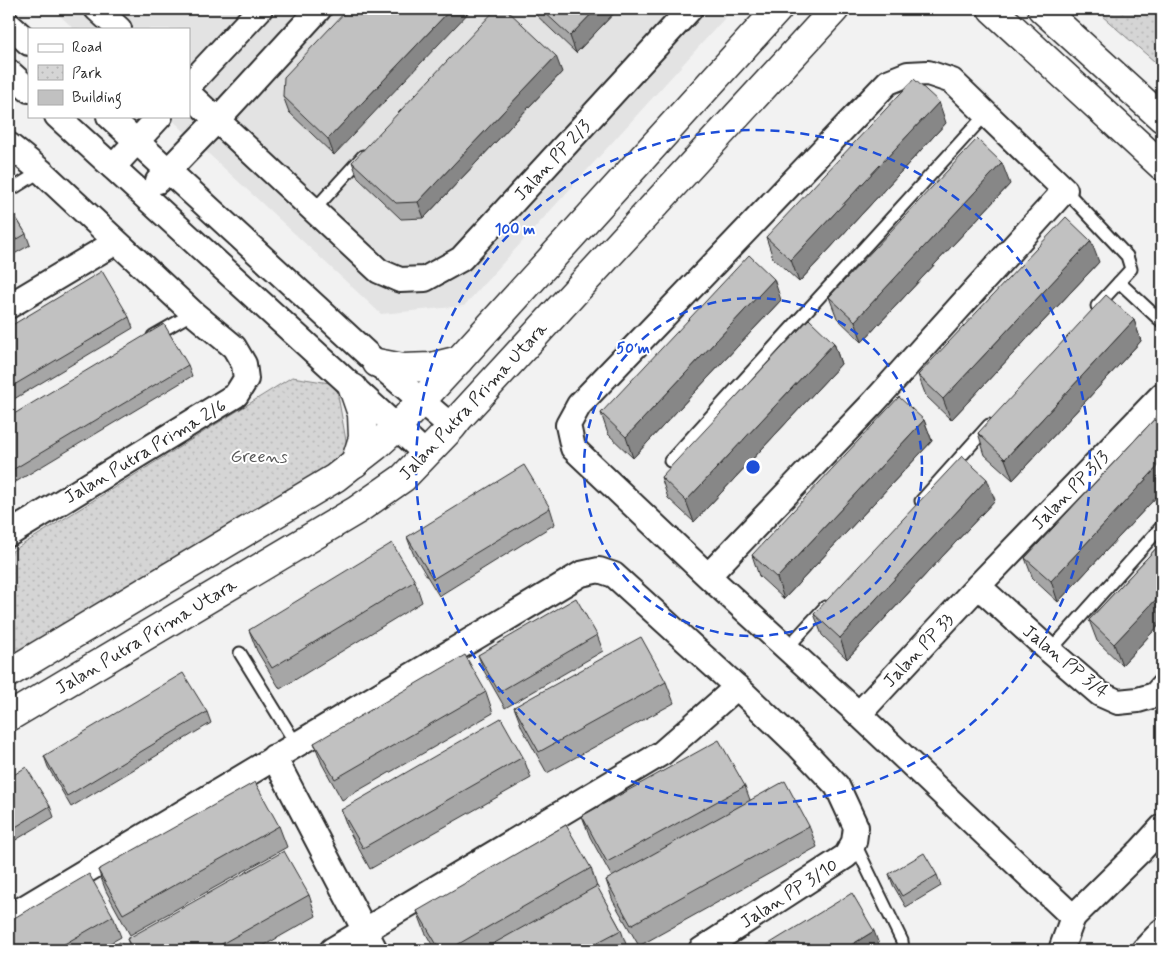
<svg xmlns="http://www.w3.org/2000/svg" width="1171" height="959" font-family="Mynerve,sans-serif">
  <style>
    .built { fill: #e3e3e3 }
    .park { fill: url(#park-dots); stroke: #808080 }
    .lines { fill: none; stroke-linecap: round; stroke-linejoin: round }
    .service-casing { stroke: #2b2b2b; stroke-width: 15 }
    .minor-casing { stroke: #2b2b2b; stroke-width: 28 }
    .tertiary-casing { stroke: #2b2b2b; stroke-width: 31 }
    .secondary-casing { stroke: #2b2b2b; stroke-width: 31 }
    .service { stroke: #fff; stroke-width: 11 }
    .minor { stroke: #fff; stroke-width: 24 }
    .tertiary { stroke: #fff; stroke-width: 28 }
    .secondary { stroke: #fff; stroke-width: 28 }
    .wall { fill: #a6a6a6; stroke: #2b2b2b }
    .shaded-wall { fill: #878787; stroke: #2b2b2b }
    .building { fill: #c1c1c1; stroke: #2b2b2b }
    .ring { fill: none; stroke: #1d4ed8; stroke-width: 2.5; stroke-dasharray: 9 6 }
    .labels { text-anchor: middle; stroke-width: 4; stroke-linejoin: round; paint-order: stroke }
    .street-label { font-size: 18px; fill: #2b2b2b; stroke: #fff }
    .park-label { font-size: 18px; fill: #565656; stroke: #fff }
    .centre { fill: #1d4ed8; stroke: #fff; stroke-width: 2.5 }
    .ring-label { font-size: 15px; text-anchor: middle; font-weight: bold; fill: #1d4ed8; stroke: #fff; stroke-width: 4; stroke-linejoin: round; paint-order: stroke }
  </style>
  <defs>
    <pattern id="park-dots" width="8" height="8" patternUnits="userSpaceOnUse" patternTransform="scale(1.25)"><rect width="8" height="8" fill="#d5d5d5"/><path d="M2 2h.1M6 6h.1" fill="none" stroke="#b7b7b7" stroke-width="1.8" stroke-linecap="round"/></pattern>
  </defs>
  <rect width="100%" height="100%" fill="#f2f2f2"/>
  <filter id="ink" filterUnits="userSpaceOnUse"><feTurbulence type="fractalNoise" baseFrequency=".02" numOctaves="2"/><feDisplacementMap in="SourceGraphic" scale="10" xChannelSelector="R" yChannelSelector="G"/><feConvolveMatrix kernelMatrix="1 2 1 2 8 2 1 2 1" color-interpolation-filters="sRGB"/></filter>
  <g filter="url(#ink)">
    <path class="built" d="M53 9H733L464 306 381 314 168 116H189V29H74Z"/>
    <g class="park">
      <path d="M1094 9H1162V68Z"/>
      <path d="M292 377 336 384 348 452 297 490 9 658V553Z"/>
    </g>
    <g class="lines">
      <g class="service-casing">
        <g id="service">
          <path d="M1065 190 1127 256 1131 269 1097 306"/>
          <path d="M9 191 41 171"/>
          <path d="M314 210 363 156"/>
          <path d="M1119 282 1162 322"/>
          <path d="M153 336 193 313"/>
          <path d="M670 461 986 114"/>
          <path d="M921 501 989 425"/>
          <path d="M787 648 825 607"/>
          <path d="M1050 651 1162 526"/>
          <path d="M240 653 296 744"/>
          <path d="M854 842 902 941 903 950"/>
        </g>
      </g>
      <g class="minor-casing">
        <g id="minor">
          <path d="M97 9 119 29"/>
          <path d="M9 25 29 43"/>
          <path d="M9 72 29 90"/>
          <path d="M189 85 260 9"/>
          <path d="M189 94 379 271 400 280 425 279 461 259 690 9"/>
          <path d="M57 116 426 454"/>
          <path d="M109 116 377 363 452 427"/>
          <path d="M9 145 41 171 193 313 234 347 244 364 246 379 236 395 9 534"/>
          <path d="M113 167 160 116"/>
          <path d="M158 181 217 120 319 9"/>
          <path d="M9 306 116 242"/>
          <path d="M708 576 874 402 1065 190 952 81 928 73 908 74 888 82 579 405 568 425 573 448 708 576 851 707 1073 917 1061 950"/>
          <path d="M978 586 1050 651 1100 694 1118 702 1138 700 1155 695 1162 687"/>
          <path d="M859 714 978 586 1162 395"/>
          <path d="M274 757 375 950"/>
          <path d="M9 917 581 574 599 570 614 575 737 687 662 753 332 950"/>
          <path d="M1073 917 1141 850 1162 827"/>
          <path d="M701 950 846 856 854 842 856 827 837 786 798 745 737 687"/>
          <path d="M1144 950 1162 931"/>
        </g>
      </g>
      <g class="tertiary-casing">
        <g id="tertiary">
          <path d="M992 9 1162 166"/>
          <path d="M1042 9 1162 118"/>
        </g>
      </g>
      <g class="secondary-casing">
        <g id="secondary">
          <path d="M377 363 403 368 431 367 459 360"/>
          <path d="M353 388 362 414 363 438 355 463"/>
          <path d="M9 673 335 478 376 446 397 427 459 360 778 9"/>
          <path d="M9 717 357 510 403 478 452 427 459 418 835 9"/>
        </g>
      </g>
      <use href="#service" class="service"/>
      <use href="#minor" class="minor"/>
      <use href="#tertiary" class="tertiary"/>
      <use href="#secondary" class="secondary"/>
    </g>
    <g class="wall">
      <path d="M348 9 334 155 289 112 283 96Z"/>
      <path d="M530 9H618L576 53Z"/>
      <path d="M562 72 424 218 401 219 358 178 352 162Z"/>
      <path d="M946 123 799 282 773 258 766 237Z"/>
      <path d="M1010 184 862 342 837 318 829 297Z"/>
      <path d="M9 206 26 234 30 245 9 257Z"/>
      <path d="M1099 262 951 420 926 396 918 375Z"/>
      <path d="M781 300 633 458 608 434 601 413Z"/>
      <path d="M129 317 133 328 9 402V327Z"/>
      <path d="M1134 320 1141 341 1013 480 985 455 978 433Z"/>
      <path d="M834 343 841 364 694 522 668 498 661 477Z"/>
      <path d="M188 365 192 376 9 486V417Z"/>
      <path d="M1162 411V491L1058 602 1033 579 1025 558Z"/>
      <path d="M924 420 932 441 784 599 759 576 752 555Z"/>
      <path d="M995 500 847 659 822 635 814 614Z"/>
      <path d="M550 508 555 524 439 596 413 553 407 537Z"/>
      <path d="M1162 542V622L1122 665 1097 641 1089 620Z"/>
      <path d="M415 581 422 602 280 689 257 651 249 630Z"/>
      <path d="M597 635 603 651 505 708 484 671 478 655Z"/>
      <path d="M666 682 674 703 547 773 522 728 514 707Z"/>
      <path d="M486 692 493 713 342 800 322 764 314 743Z"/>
      <path d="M207 712 211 723 71 807 48 767 44 756Z"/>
      <path d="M523 757 531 778 370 869 349 831 341 810Z"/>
      <path d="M9 778 50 806 54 817 9 844Z"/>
      <path d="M745 786 750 800 809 826 817 847 639 946 613 901 606 880 612 877 590 837 582 816Z"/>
      <path d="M279 826 287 847 130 935 106 891 98 870Z"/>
      <path d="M591 868 597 887 621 930 628 950H435L425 932 417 911Z"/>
      <path d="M889 874 937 875 941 886 906 907 893 885Z"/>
      <path d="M309 895 316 916 256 950H131L127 939Z"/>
      <path d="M113 916 121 937 98 950H9Z"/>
    </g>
    <g class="shaded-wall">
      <path d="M451 9H472L334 155 328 139Z"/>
      <path d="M596 9H618L576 53 570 36Z"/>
      <path d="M556 56 562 72 424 218 418 202Z"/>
      <path d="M939 102 946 123 799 282 791 260Z"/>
      <path d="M1002 163 1010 184 862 342 855 321Z"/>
      <path d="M1091 241 1099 262 951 420 943 399Z"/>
      <path d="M774 279 781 300 633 458 626 437Z"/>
      <path d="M1134 320 1141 341 1013 480 1005 459Z"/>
      <path d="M834 343 841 364 694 522 686 501Z"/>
      <path d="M924 420 932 441 784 599 777 578Z"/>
      <path d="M1162 462V491L1058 602 1051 581Z"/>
      <path d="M987 479 995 500 847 659 840 638Z"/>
      <path d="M1162 593V622L1122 665 1114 644Z"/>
      <path d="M874 931 881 950H843Z"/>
    </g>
    <g class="building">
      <path d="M348 9H451L328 139 283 96 284 77Z"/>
      <path d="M496 9H506L556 56 418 202 396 203 352 162Z"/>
      <path d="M541 9H596L570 36Z"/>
      <path d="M914 79 939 102 791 260 766 237Z"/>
      <path d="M977 139 1002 163 855 321 829 297Z"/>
      <path d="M9 206 26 234 9 244Z"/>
      <path d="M1066 217 1091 241 943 399 918 375Z"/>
      <path d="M749 255 774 279 626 437 601 413Z"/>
      <path d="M102 271 129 317 9 388V327Z"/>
      <path d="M1106 295 1134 320 1005 459 978 433Z"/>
      <path d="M809 319 834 343 686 501 661 477Z"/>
      <path d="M164 324 188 365 9 472V417Z"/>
      <path d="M899 397 924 420 777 578 752 555Z"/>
      <path d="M1162 411V462L1051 581 1025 558Z"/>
      <path d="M962 456 987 479 840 638 814 614Z"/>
      <path d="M524 465 550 508 433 579 407 537Z"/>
      <path d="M1162 542V593L1114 644 1089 620Z"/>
      <path d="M392 543 415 581 272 668 249 630Z"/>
      <path d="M576 598 597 635 499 692 478 655Z"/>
      <path d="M641 637 666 682 539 752 514 707Z"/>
      <path d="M465 655 486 692 335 779 314 743Z"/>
      <path d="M183 673 207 712 67 796 44 756Z"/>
      <path d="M501 718 523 757 363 848 341 810Z"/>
      <path d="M719 740 745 786 607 862 582 816Z"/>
      <path d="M26 767 50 806 9 831V778Z"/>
      <path d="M785 781 809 826 631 925 606 880Z"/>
      <path d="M255 782 279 826 123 914 98 870Z"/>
      <path d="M566 825 591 868 448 950H440L417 911Z"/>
      <path d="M284 851 309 895 211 950H133L127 939Z"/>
      <path d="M924 853 937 875 902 896 889 874Z"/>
      <path d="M89 874 113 916 54 950H9V921Z"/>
      <path d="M597 886 621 930 583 950H482Z"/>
      <path d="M852 893 874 931 843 950H759Z"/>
      <path d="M120 942 125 950H106Z"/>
    </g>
  </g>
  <g class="ring">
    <circle cx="753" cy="467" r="169"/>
    <circle cx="753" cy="467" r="337"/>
  </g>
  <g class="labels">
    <g class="street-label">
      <text transform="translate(552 160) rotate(-47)" y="6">Jalan PP 2/3</text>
      <text transform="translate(473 401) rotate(-47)" y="6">Jalan Putra Prima Utara</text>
      <text transform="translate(145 451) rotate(-31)" y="6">Jalan Putra Prima 2/6</text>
      <text transform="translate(1070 490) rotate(-46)" y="6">Jalan PP 3/3</text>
      <text transform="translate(146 636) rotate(-31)" y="6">Jalan Putra Prima Utara</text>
      <text transform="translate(918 650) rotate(-47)" y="6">Jalan PP 33</text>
      <text transform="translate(1066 661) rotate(39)" y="6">Jalan PP 3/4</text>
      <text transform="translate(789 893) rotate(-33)" y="6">Jalan PP 3/10</text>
    </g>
    <g class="park-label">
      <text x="259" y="462">Greens</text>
    </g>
  </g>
  <circle cx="753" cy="467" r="8" class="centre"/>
  <g class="ring-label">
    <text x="515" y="234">100 m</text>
    <text x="633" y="353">50 m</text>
  </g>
  <rect width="1171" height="959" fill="none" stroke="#fff" stroke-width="30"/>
  <rect x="15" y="15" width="1141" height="929" fill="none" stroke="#2b2b2b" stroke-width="2" filter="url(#ink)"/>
  <rect x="28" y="28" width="162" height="90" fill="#ffffff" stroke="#aaaaaa"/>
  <rect x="38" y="44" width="25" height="8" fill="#ffffff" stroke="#aaaaaa"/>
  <text x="72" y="52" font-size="15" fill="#2b2b2b">Road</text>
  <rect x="38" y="65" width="25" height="15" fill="url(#park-dots)" stroke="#aaaaaa"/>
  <text x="72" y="78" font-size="15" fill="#2b2b2b">Park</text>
  <rect x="38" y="90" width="25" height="15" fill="#c1c1c1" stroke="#aaaaaa"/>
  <text x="72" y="102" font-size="15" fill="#2b2b2b">Building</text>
</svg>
